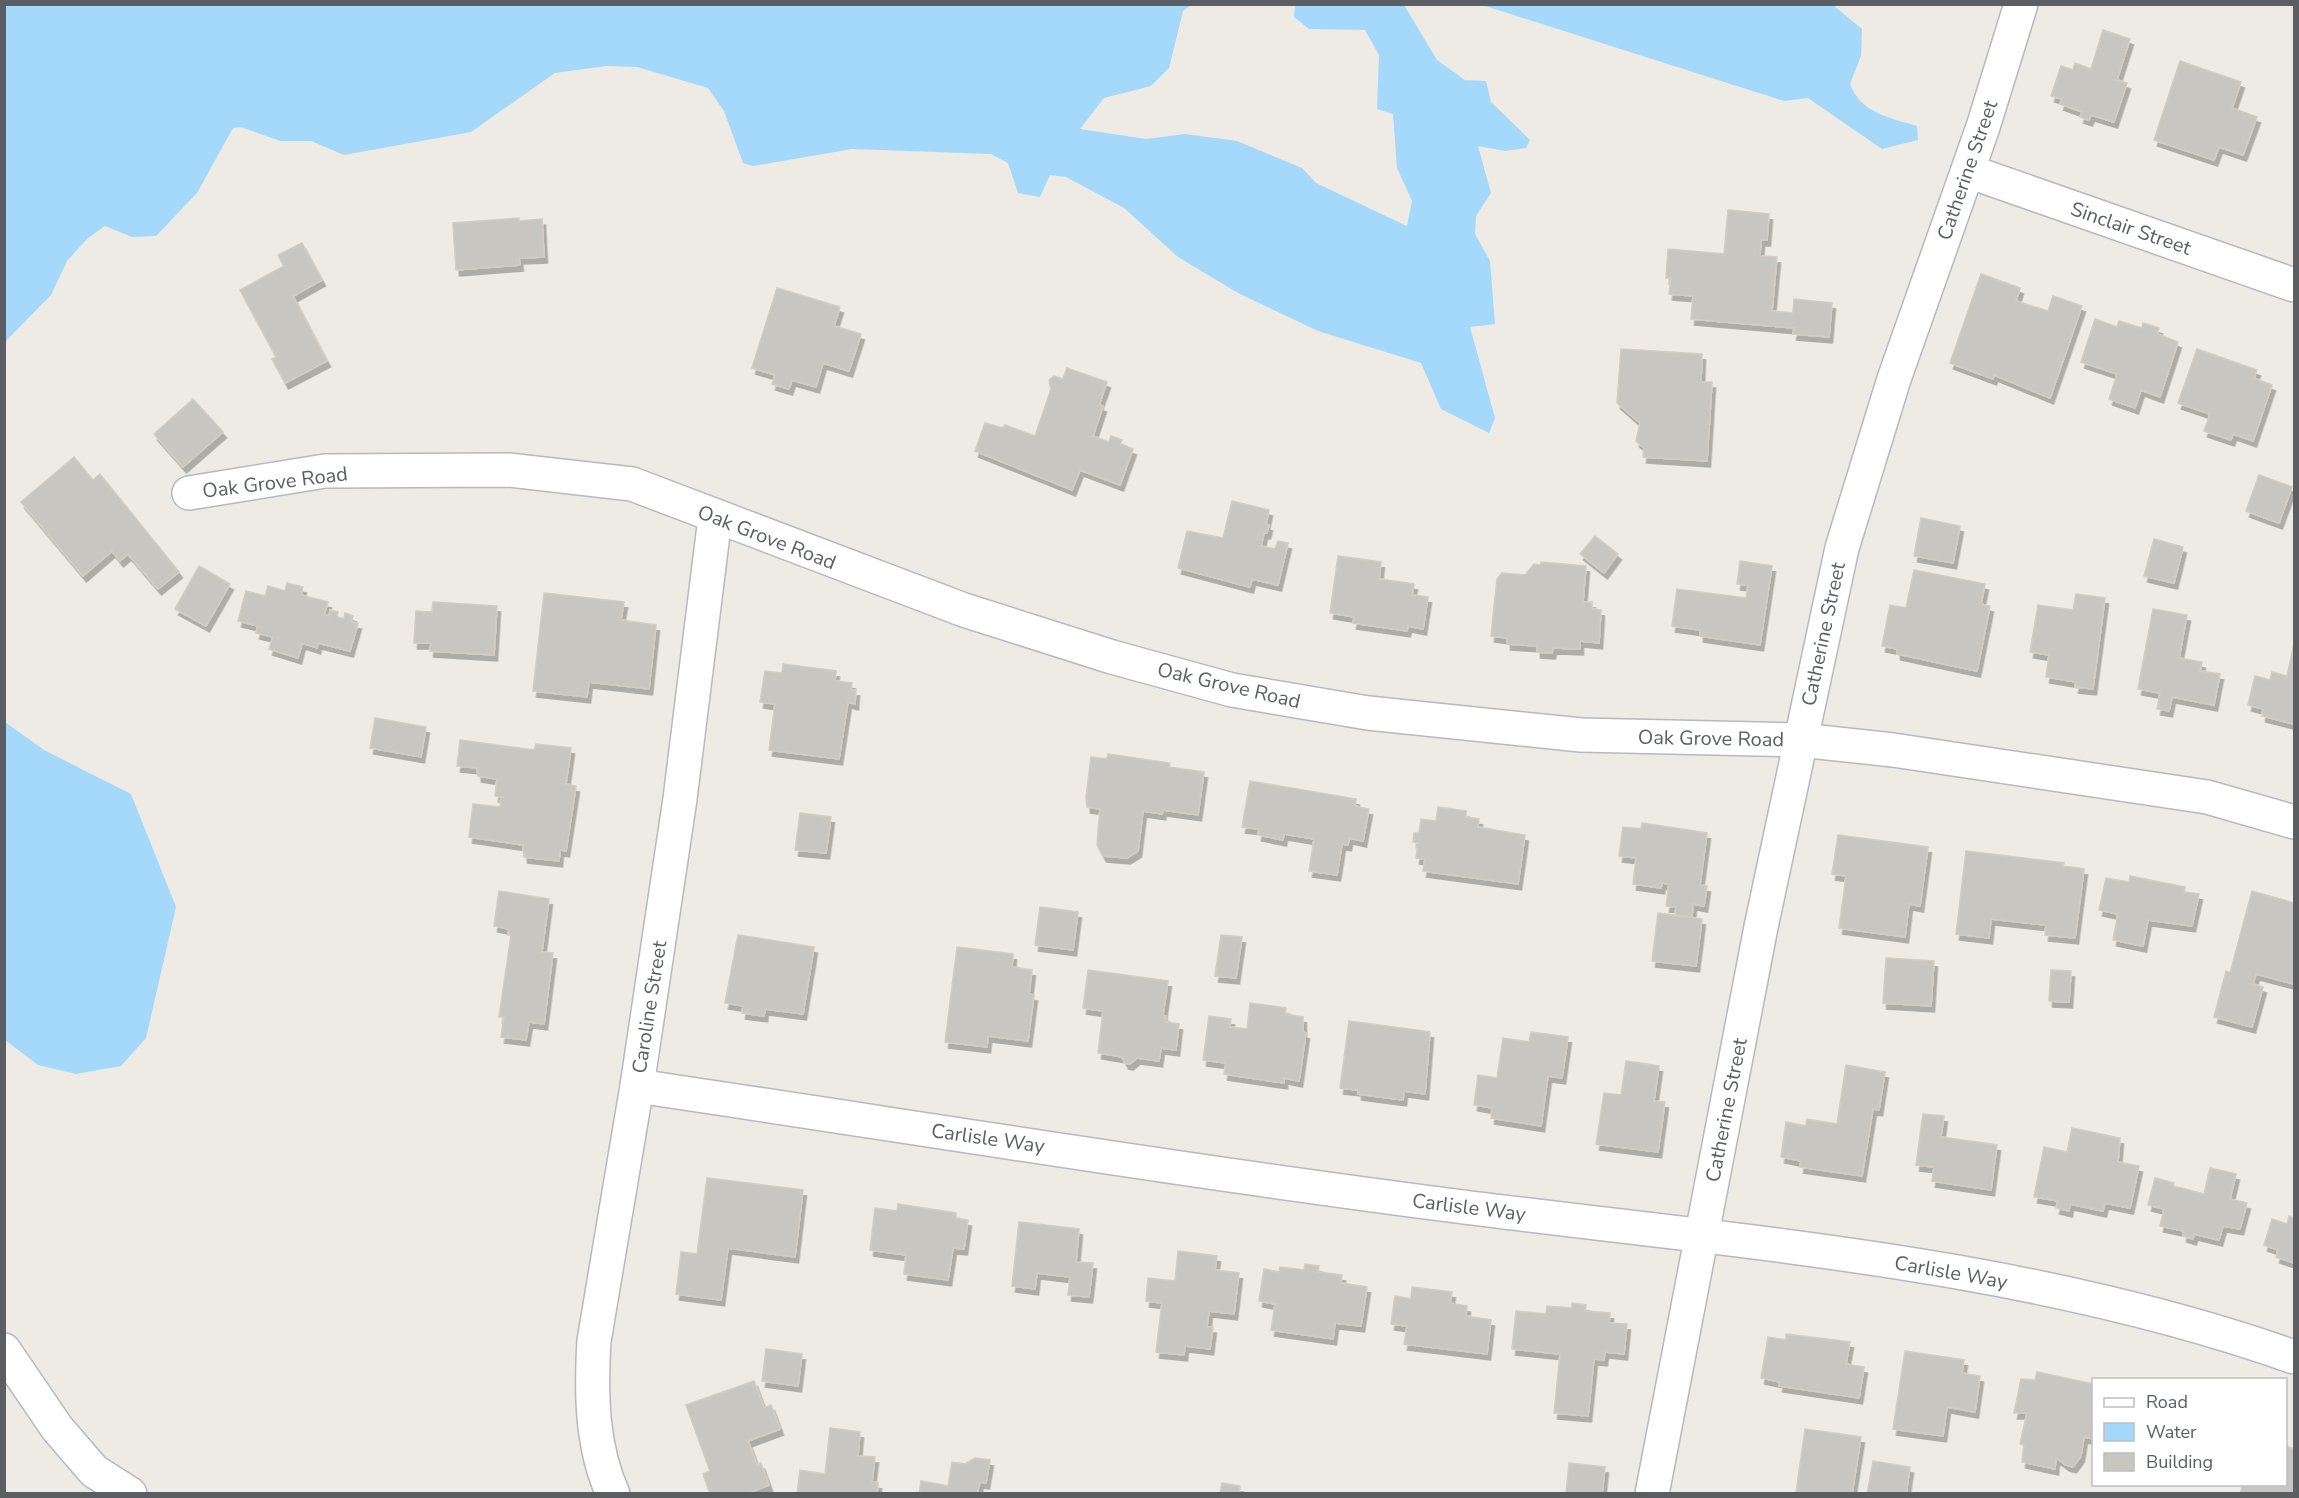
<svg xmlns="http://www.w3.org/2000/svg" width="2299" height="1498" font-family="'Nunito Sans',sans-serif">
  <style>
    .water { fill: #a5d9fb }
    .building { fill: #c8c6c0; stroke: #d2ccc2; stroke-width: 1.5; filter: url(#shadow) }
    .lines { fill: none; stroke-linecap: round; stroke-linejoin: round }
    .minor-casing { stroke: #b6b9bd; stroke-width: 36 }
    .minor { stroke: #fff; stroke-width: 33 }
    .labels { text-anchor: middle; stroke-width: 6; stroke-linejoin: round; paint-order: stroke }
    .street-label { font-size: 20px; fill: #5b5f63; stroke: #fff }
  </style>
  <defs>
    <filter id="shadow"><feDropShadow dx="3.5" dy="6" stdDeviation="0" flood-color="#0004"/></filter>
  </defs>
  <rect width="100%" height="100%" fill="#edebe3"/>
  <g class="water">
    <path d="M5 4 1191 5 1183 11 1169 68 1151 86 1104 98 1080 129 1146 139 1185 134 1237 141 1302 168 1316 183 1407 226 1412 201 1397 168 1393 114 1377 109 1379 55 1365 30 1309 29 1294 17 1295 5H1404L1437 60 1465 80 1486 81 1491 102 1530 140 1526 148 1505 151 1478 146 1491 193 1476 216 1475 234 1490 261 1495 324 1470 327 1495 418 1489 433 1441 409 1421 363 1318 331 1238 293 1178 257 1124 208 1066 177 1050 175 1040 197 1018 193 1008 163 991 154 852 149 753 166 743 163 724 111 708 88 637 67 606 66 555 73 471 132 344 155 311 141H280L241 127 233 128 197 193 156 236 132 237 105 226 88 238 67 261 51 295 5 342Z"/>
    <path d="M1482 5H1833L1862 29 1861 56 1850 84C1861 113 1890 118 1917 126L1918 140 1882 149 1808 98 1784 101Z"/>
    <path d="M5 722 44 750 131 794 176 907 146 1038 121 1066 76 1074 38 1065 5 1040Z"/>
  </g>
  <g class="building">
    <path d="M2103 30 2130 39 2117 80 2127 83 2114 122 2091 115 2089 120 2080 117 2082 112 2060 104 2062 99 2051 96 2061 66 2073 70 2075 63 2091 69Z"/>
    <path d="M2180 61 2241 82 2232 108 2257 117 2243 155 2219 147 2214 160 2154 140Z"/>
    <path d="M1728 210 1769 214 1767 240H1761L1760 256 1777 257 1772 311 1793 313 1794 299 1832 303 1829 337 1793 334 1794 328 1691 319 1693 296 1669 294 1671 278H1666L1668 249 1724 254Z"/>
    <path d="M519 218V221L542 219 544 257 519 258 520 265 456 270 453 223Z"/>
    <path d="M302 243 322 280 293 296 327 361 285 383 272 359 276 357 240 290 284 266 278 255Z"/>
    <path d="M1981 274 2020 288 2016 301 2048 311 2053 296 2082 306 2050 398 1994 375 1993 379 1950 363Z"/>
    <path d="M777 288 840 307 834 326 861 334 849 371 823 363 816 387 792 380 789 389 772 384 775 375 752 368Z"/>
    <path d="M2095 319 2117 327 2119 321 2142 328 2143 323 2159 328 2157 334 2178 342 2160 397 2141 390 2135 408 2109 399 2117 374 2081 362Z"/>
    <path d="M1621 349 1702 354 1701 382H1712L1707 461 1643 457 1644 448 1636 441 1640 423 1617 403Z"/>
    <path d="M2197 349 2257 370 2254 378 2272 385 2253 441 2233 434 2231 440 2204 431 2210 414 2178 403Z"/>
    <path d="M1067 368 1107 382 1099 405 1103 406 1093 436 1109 442 1111 436 1122 440 1120 444 1133 449 1120 485 1080 470 1072 490 975 451 985 423 1003 428 1005 425 1035 436 1051 389 1049 380 1054 376 1063 379Z"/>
    <path d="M193 399 223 432 183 467 154 434Z"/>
    <path d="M74 457 93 480 100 474 179 572 158 589 128 554 120 561 112 551 83 576 21 502Z"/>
    <path d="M2259 475 2292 487 2279 523 2246 511Z"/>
    <path d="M1232 501 1269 510 1266 524 1269 525 1267 533H1264L1261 546 1275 549 1278 541 1288 543 1278 585 1252 579 1250 587 1178 568 1187 531 1223 538Z"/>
    <path d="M1921 518 1960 526 1953 563 1914 556Z"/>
    <path d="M1595 536 1618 554 1604 573 1580 554Z"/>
    <path d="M2154 539 2183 547 2174 583 2144 576Z"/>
    <path d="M1338 556 1381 562 1379 579 1414 584 1412 595 1428 597 1423 629 1408 626 1407 631 1353 623 1354 617 1330 613Z"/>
    <path d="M1740 561 1772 566 1760 645 1700 636V630L1672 626 1677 589 1746 598 1748 585 1737 584Z"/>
    <path d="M1541 562 1586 566 1583 602H1592V609L1601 610 1599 643 1580 641V649L1553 648 1552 653 1537 652V646L1507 644V638L1491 636 1497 579 1502 573 1525 575 1534 564 1540 565Z"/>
    <path d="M199 566 230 584 206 626 175 609Z"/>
    <path d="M1914 570 1985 584 1981 604 1990 606 1977 671 1897 654V649L1882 646 1890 605 1906 608Z"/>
    <path d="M287 583 303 587 301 595 328 602 324 615 329 616 330 610 338 612 337 617 344 619 345 613 353 616 351 622 358 623 350 651 318 643 317 648 302 643 298 658 269 649 273 637 256 633 258 626 238 621 246 591 265 596 268 586 285 591Z"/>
    <path d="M544 593 624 602 621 620 656 625 649 689 589 682 587 697 533 691Z"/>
    <path d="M2076 594 2105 598 2093 689 2075 687 2076 682 2046 677 2049 655 2030 652 2038 605 2073 610Z"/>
    <path d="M433 602 497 606 494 655 430 651 431 643H414L416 611 432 612Z"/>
    <path d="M2153 609 2187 615 2179 658 2202 662 2200 671 2220 674 2214 705 2172 697 2169 711 2157 709 2160 693 2138 689Z"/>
    <path d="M2294 644V724L2262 716 2263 709 2248 705 2255 676 2270 680 2272 672 2287 676Z"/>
    <path d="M783 664 836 671 835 681 852 683 851 690H856L855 704 848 702 839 759 769 750 775 704 760 702 765 671 782 673Z"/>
    <path d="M375 718 426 727 421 757 370 748Z"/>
    <path d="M460 740 534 750 536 744 571 748 566 784 576 786 566 851 560 850 559 861 524 857 523 845 469 837 473 804 500 807 501 797 495 796 497 779 478 776 477 768 457 766Z"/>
    <path d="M1108 754 1170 763 1169 767 1204 772 1198 815 1163 810 1162 814 1143 811 1138 851 1127 858 1103 856 1097 845 1100 809 1087 807 1086 797 1091 757 1107 759Z"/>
    <path d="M1250 781 1356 799 1355 806 1369 809 1363 841 1349 838 1348 845 1342 844 1337 875 1309 871 1314 839 1284 834 1283 840 1258 835 1259 829 1242 827Z"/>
    <path d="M1438 807 1466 811V817L1479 819 1478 827 1525 835 1518 884 1423 871 1425 859 1416 858 1418 843 1413 842 1414 833H1419L1421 819 1436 821Z"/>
    <path d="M800 813 831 817 826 853 795 850Z"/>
    <path d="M1642 823 1707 833 1700 885 1707 886 1704 906 1693 904 1692 917 1675 915 1676 907 1666 906 1669 884 1662 883 1661 888 1633 884 1636 858 1619 856 1623 827 1641 829Z"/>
    <path d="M1838 835 1928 847 1920 906 1909 904 1905 937 1839 928 1846 876 1832 874Z"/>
    <path d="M1966 851 2064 863 2063 866 2084 869 2075 938 2045 935 2046 925 1991 919 1989 938 1956 934Z"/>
    <path d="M2130 876 2185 887 2184 892 2199 894 2192 926 2148 920 2143 946 2113 940 2118 914 2099 910 2106 878 2129 882Z"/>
    <path d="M499 891 549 899 542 952 553 953 544 1024 529 1022 526 1040 501 1037 504 1017H499L511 935H508L509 929 494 926Z"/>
    <path d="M2252 891 2294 903V984L2256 974 2253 984 2263 987 2252 1027 2214 1017 2226 971 2230 973Z"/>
    <path d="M1040 907 1078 912 1073 950 1035 945Z"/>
    <path d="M1658 913 1702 919 1696 966 1652 961Z"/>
    <path d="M738 935 814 947 803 1014 765 1009 764 1016 742 1013 743 1006 725 1003Z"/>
    <path d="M1221 935 1242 937 1236 978 1215 976Z"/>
    <path d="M957 947 1013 954 1012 967 1032 970 1029 994 1034 995 1028 1041 988 1036 987 1047 945 1042Z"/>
    <path d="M1886 958 1934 961 1931 1006 1883 1003Z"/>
    <path d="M1088 970 1168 981 1163 1015 1166 1016 1165 1022 1179 1024 1176 1050 1161 1048 1159 1061 1137 1058 1130 1064 1125 1063 1122 1057 1098 1053 1103 1011 1083 1008Z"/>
    <path d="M2051 970 2071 971 2069 1002 2049 1001Z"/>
    <path d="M1250 1003 1286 1008 1285 1014 1303 1017V1032L1306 1033 1299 1081 1284 1078V1083L1224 1074 1226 1063 1203 1060 1209 1016 1231 1019 1230 1027 1247 1029Z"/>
    <path d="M1349 1021 1430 1032 1425 1094 1404 1091 1403 1100 1358 1094V1090L1340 1088Z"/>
    <path d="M1531 1032 1568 1037 1562 1078 1548 1076 1541 1126 1491 1118 1492 1108 1474 1105 1478 1075 1497 1078 1503 1038 1529 1042Z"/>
    <path d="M1626 1061 1659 1066 1654 1101 1665 1102 1658 1152 1596 1144 1604 1093 1621 1095Z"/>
    <path d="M1846 1065 1885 1072 1879 1110 1873 1109 1862 1176 1800 1167 1801 1161 1781 1157 1786 1122 1806 1126 1807 1119 1837 1124Z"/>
    <path d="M1923 1114 1944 1116 1941 1137 1997 1145 1991 1190 1932 1181 1934 1167 1916 1165Z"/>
    <path d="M2072 1128 2120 1138 2118 1162 2139 1166 2130 1208 2105 1203 2103 1211 2070 1204 2069 1211 2056 1208 2058 1201 2034 1197 2044 1147 2067 1152Z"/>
    <path d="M2210 1168 2236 1174 2230 1199 2247 1203 2240 1229 2223 1226 2219 1240 2194 1234 2193 1239 2183 1236 2184 1231 2160 1226 2164 1209 2148 1205 2155 1178 2174 1183 2173 1186 2204 1194Z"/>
    <path d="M707 1178 803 1190 795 1257 728 1248 721 1300 676 1294 681 1252 697 1254Z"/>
    <path d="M898 1204 956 1213V1218L968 1220 964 1249 953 1248 948 1280 904 1274 906 1255 870 1250 875 1208 897 1211Z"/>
    <path d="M2289 1216 2294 1218V1263L2276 1257 2278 1250 2264 1245 2272 1219 2287 1224Z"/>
    <path d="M1019 1222 1079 1229 1076 1262 1093 1263 1089 1297 1068 1295 1070 1277 1037 1273 1035 1289 1012 1286Z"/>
    <path d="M1178 1251 1217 1256 1215 1270 1239 1273 1234 1314 1209 1311 1207 1327H1213L1210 1349 1185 1346 1184 1355 1156 1352 1162 1303 1146 1301 1148 1278 1175 1281Z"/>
    <path d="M1305 1264 1319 1266 1318 1272 1342 1275 1341 1283 1367 1287 1361 1326 1335 1323 1333 1339 1271 1330 1275 1304 1259 1301 1264 1269 1279 1272 1280 1267 1304 1270Z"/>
    <path d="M1412 1287 1452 1292 1450 1303 1467 1306 1466 1316 1491 1320 1487 1354 1404 1344 1407 1326 1391 1324 1395 1296 1411 1299Z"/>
    <path d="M1572 1303 1586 1305 1585 1311 1610 1313 1609 1323 1627 1324 1624 1354 1605 1352 1604 1360 1594 1359 1588 1416 1554 1413 1560 1354 1512 1349 1516 1311 1546 1314 1547 1306 1572 1308Z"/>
    <path d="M1786 1334 1850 1342 1846 1364 1864 1367 1859 1398 1779 1386 1780 1382 1761 1378 1768 1337 1786 1340Z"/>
    <path d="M766 1349 802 1354 798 1386 762 1381Z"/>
    <path d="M1905 1351 1964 1360 1962 1373 1980 1376 1975 1412 1947 1407 1943 1436 1893 1429Z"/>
    <path d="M2037 1372 2094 1384V1439L2084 1437 2081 1456 2073 1467 2066 1465 2056 1458 2055 1469 2022 1462 2024 1445 2020 1444 2027 1413H2014L2021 1379 2035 1380Z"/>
    <path d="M754 1381 764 1408 771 1405 780 1429 748 1441 757 1465 761 1463 769 1485 746 1494H710L703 1474 710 1471 686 1405Z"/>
    <path d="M830 1428 860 1432 858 1456 875 1457 872 1482 878 1483 877 1494H797L800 1470 825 1474Z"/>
    <path d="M1805 1429 1861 1437 1852 1494 1796 1493Z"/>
    <path d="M2286 1446 2294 1449V1494H2240L2243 1484H2286Z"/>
    <path d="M975 1458 990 1460 986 1483 980 1482 977 1494H919L921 1481 948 1486 952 1462 965 1464Z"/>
    <path d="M1873 1461 1910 1467 1906 1494H1867Z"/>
    <path d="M1569 1463 1605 1467 1602 1494H1566Z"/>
    <path d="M1222 1483 1240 1486 1239 1494H1220Z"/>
  </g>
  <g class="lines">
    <g class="minor-casing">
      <g id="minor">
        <path d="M1968 171 2294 285"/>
        <path d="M189 493 325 471 508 470 632 484 964 610 1112 657 1232 690 1368 713 1581 735 1800 740 1893 750 2207 797 2294 822"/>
        <path d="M637 1086C907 1126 1177 1170 1448 1205 1732 1242 2023 1261 2294 1357"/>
        <path d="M4 1350 57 1428 94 1471 130 1494"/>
        <path d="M613 1494C591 1446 591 1391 594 1341L637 1086 680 799 715 518"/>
        <path d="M1652 1494 1761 927 1842 548 1894 379 1983 127 2021 4"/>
      </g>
    </g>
    <use href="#minor" class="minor"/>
  </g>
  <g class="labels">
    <g class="street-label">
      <text transform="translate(1967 170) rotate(-71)" y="7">Catherine Street</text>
      <text transform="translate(2131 228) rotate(19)" y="7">Sinclair Street</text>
      <text transform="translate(275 482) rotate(-7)" y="7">Oak Grove Road</text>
      <text transform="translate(767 537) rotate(21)" y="7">Oak Grove Road</text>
      <text transform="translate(1823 634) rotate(-78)" y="7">Catherine Street</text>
      <text transform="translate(1229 685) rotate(13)" y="7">Oak Grove Road</text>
      <text transform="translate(1711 738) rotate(1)" y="7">Oak Grove Road</text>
      <text transform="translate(649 1007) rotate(-81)" y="7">Caroline Street</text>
      <text transform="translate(1726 1110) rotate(-79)" y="7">Catherine Street</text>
      <text transform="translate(988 1138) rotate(8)" y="7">Carlisle Way</text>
      <text transform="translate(1469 1207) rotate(7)" y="7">Carlisle Way</text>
      <text transform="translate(1951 1272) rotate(10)" y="7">Carlisle Way</text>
    </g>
  </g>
  <rect width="2299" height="1498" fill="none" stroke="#5b5f63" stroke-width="12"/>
  <rect x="2092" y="1378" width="195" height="108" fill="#ffffff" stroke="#bdbfc1" stroke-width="1.5"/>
  <rect x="2104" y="1398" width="30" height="9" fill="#ffffff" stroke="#bdbfc1" stroke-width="1.5"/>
  <text x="2146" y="1408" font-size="18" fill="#5b5f63">Road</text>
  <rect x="2104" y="1423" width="30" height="18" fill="#a5d9fb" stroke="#bdbfc1" stroke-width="1.5"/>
  <text x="2146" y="1438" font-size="18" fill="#5b5f63">Water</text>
  <rect x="2104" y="1453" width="30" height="18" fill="#c8c6c0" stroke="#bdbfc1" stroke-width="1.5"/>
  <text x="2146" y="1468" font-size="18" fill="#5b5f63">Building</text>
</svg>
